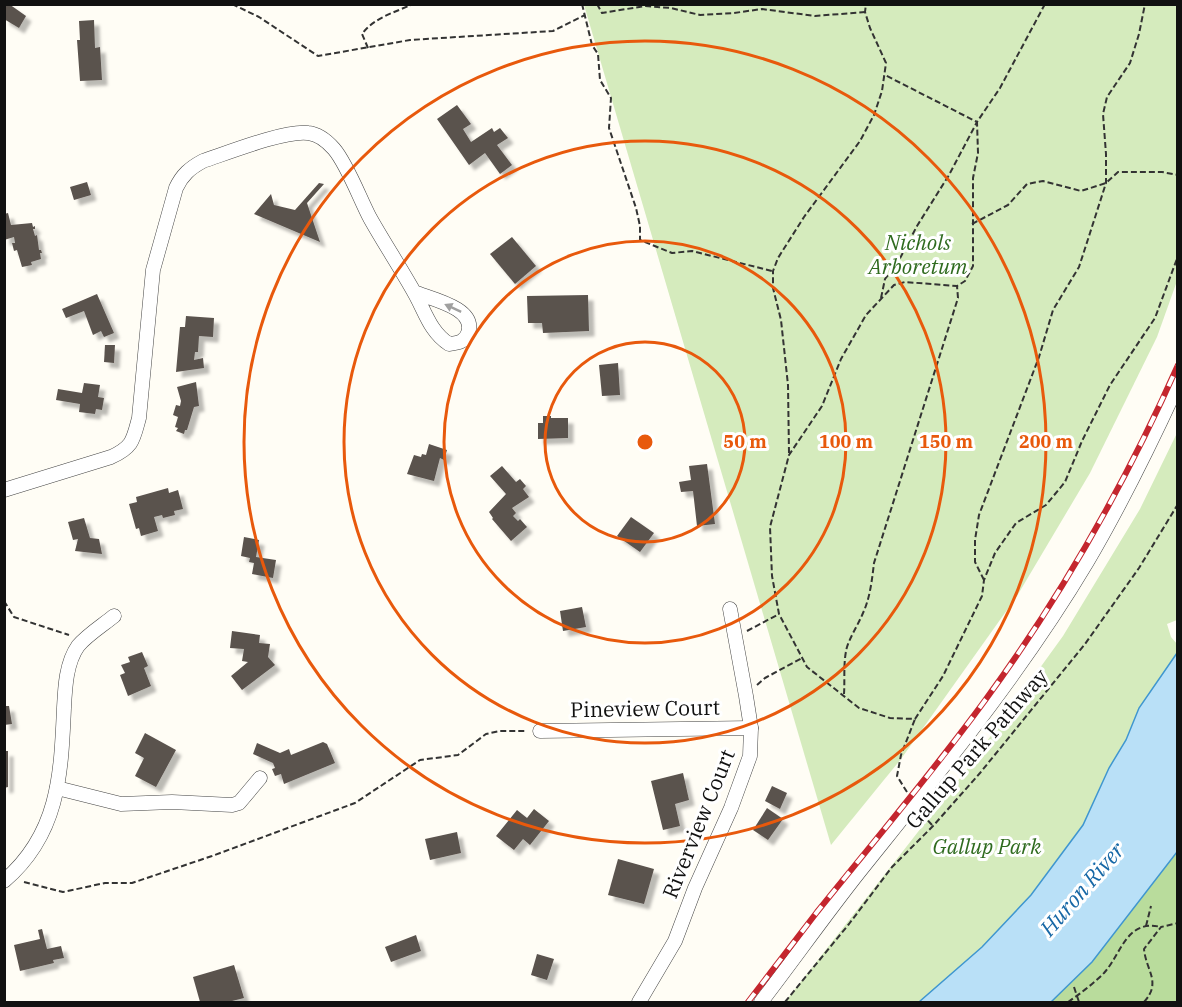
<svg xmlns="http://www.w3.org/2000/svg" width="1182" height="1007" font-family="'IBM Plex Serif',serif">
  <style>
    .green { fill: #d5ebbd }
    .forest { fill: #b9dc9c }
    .water { fill: #b9e0f7; stroke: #3f96cf; stroke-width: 1.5 }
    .building { fill: #5a524d; filter: url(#shadow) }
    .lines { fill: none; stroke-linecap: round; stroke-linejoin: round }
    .minor-casing { stroke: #444; stroke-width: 15 }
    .path { stroke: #333; stroke-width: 2; stroke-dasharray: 6 3; stroke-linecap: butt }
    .minor { stroke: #fff; stroke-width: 14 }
    .rail-casing { stroke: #c4262e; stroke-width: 6 }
    .rail { stroke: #fff; stroke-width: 4; stroke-dasharray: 11; stroke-linecap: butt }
    .oneway { fill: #a0a0a0 }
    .ring { fill: none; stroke: #e8590c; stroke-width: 3 }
    .labels { text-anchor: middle; stroke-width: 6; stroke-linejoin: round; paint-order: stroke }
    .park-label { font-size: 21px; font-style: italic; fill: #2f6b1f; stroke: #fff }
    .street-label { font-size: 21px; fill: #111; stroke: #fff }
    .water-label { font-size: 22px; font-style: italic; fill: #1768a6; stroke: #fff }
    .centre { fill: #e8590c; stroke: #fff; stroke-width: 3 }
    .ring-label { font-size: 18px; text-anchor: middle; font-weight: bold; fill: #e8590c; stroke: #fff; stroke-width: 6; stroke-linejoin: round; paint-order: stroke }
  </style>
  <defs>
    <filter id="shadow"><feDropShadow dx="5.5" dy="5.5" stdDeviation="1.5" flood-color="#0004"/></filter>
  </defs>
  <rect width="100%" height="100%" fill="#fffdf5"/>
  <g class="green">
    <path d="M584 5H1177V281L1157 337 1090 473 1017 596 901 759 831 845Z"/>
    <path d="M1177 433V620L1167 624 1171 637 1177 644V653L1139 708 1126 740 1109 768 1083 825 1031 895 982 947 919 1002H785L964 773 1063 636 1140 509Z"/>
  </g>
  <path class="forest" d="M1177 852V1002H1050L1092 962Z"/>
  <path class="water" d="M1177 653V852L1092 962 1051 1002H919L982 947 1031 895 1083 825 1109 768 1126 740 1139 708Z"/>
  <g class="building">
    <path d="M4 4H9L26 16 19 28 4 19Z"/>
    <path d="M94 20 95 48 100 47 102 80 80 81 77 40H80L79 21Z"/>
    <path d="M457 105 471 124 463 129 471 142 492 128 494 132 500 128 508 138 497 145 512 165 500 174 485 153 469 165 437 119Z"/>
    <path d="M87 182 91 195 74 200 70 187Z"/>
    <path d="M319 183 324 184 307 203 320 242 254 214 271 194 274 205 295 210Z"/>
    <path d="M8 213 11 225 32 223 33 227 35 226V229H33L35 236 37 235 39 250H41L42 253H40L41 259 31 262 32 265 22 267 17 250 14 251 12 243H15L14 237 4 240V214Z"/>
    <path d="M512 237 536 266 515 284 490 254Z"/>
    <path d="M97 294 114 333 104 337 101 331 93 335 84 311 66 318 62 309Z"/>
    <path d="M588 295 589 331 543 333 542 323H528L527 296Z"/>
    <path d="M186 316 214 318 213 337 199 336 198 352H195L194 360 203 358 204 368 176 372 180 327H185Z"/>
    <path d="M105 345H115L114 363 104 362Z"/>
    <path d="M618 363 620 395 602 396 599 365Z"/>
    <path d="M196 382 199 406 194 407 187 430H185L184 434 176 431 178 428 175 427 178 417 173 415 176 405 180 406 181 401 177 387Z"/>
    <path d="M84 383 100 385 98 397 104 398 102 410 96 409 95 414 79 412 80 404 56 400 58 389 82 393Z"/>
    <path d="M543 416H551V418H568V438L538 439V423H543Z"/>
    <path d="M429 444 447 450 444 460 440 458 434 481 407 474 414 455 421 457 422 454 426 455Z"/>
    <path d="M707 464 715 524 697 526 693 491 681 492 679 482 691 480 689 466Z"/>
    <path d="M502 466 516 482 520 479 526 486 523 489 529 497 512 508 516 513 513 516 518 521 520 519 527 527 511 541 492 519 493 518 489 512 506 494 490 476Z"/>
    <path d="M168 488 169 493 178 490 183 509 174 511 175 515 163 518 162 515 154 517 158 531 141 536 139 528 136 529 129 504 137 502 136 497Z"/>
    <path d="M631 517 654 533 640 552 617 536Z"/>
    <path d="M84 518 90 538 99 539 102 554 75 551 78 539 73 540 68 522Z"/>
    <path d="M244 537 259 540 256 557 276 560 273 578 252 574 254 563 249 562 250 558 241 556Z"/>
    <path d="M582 607 586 627 563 631 560 611Z"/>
    <path d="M232 631 260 635 259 643 270 644 268 657 275 665 242 690 231 676 248 662 242 661 244 649 230 648Z"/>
    <path d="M142 652 148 666 144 668 151 686 128 696 120 675 125 673 121 665 130 662 128 657Z"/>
    <path d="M4 706H9L12 724 4 725Z"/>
    <path d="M145 733 176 750 156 787 135 776 144 758 135 753Z"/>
    <path d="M323 742 327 744 335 763 284 784 281 774 275 776 272 769 275 768 273 763 253 754 257 743 280 753 289 749 291 755Z"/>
    <path d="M4 751H8V787L4 788Z"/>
    <path d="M683 773 689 800 675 804 680 826 663 830 651 781Z"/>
    <path d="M772 786 787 793 780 809 765 801Z"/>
    <path d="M767 808 783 819 768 840 753 830Z"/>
    <path d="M534 809 549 821 530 845 523 839 514 850 496 836 517 810 527 818Z"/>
    <path d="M457 832 461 853 430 860 425 839Z"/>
    <path d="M618 859 654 869 644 904 608 895Z"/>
    <path d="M42 929 47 949 61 946 64 958 53 960 54 963 20 971 14 945 40 939 38 930Z"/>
    <path d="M416 935 421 951 391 962 385 947Z"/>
    <path d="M537 954 554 959 547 980 531 975Z"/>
    <path d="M234 965 244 998 228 1002H200L193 977Z"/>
  </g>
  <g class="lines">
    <g class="minor-casing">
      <g id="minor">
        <path d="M4 490 111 457C133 447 133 440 139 418L153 270 176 188C182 175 190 168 203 161 227 153 285 130 308 133 319 134 327 141 334 149 347 164 360 199 370 218 384 243 400 267 414 292 425 311 430 332 449 344 458 343 465 342 468 333 477 308 431 299 414 292"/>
        <path d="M540 731 751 728"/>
        <path d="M57 788 121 804 172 802 232 805 239 803 260 778"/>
        <path d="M4 881C59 834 61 775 64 708 65 688 66 663 78 646 87 635 103 625 114 616"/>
        <path d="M639 1002 675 941 695 888 731 808 750 756 751 728 746 696 730 609"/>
        <path d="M761 1002C794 959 825 915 859 872 939 772 1021 673 1087 562 1121 504 1150 445 1178 384"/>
      </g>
    </g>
    <g class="path">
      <path d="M232 4 259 17 318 56 410 40 553 31 585 15"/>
      <path d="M582 4 592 45 598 54 600 80 611 98 609 128 636 208 640 226V240L672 253 692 251 772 271"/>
      <path d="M597 4 602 13 645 6 671 8 700 15 734 13 762 9 815 16 865 12"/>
      <path d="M1045 4 1000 88 977 122 978 153 973 178V266L965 281 957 286 905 282 894 285 866 315 841 359 822 406 789 455 770 527 772 576 779 614 807 667 859 708 890 718 915 719 943 676 982 596 984 580 995 553 1016 523 1046 505 1065 482 1082 441 1110 385 1155 318 1178 256"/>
      <path d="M368 48 362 34C373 18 396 12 413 4"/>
      <path d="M972 224 1008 205 1027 184 1043 181 1081 191 1106 183 1118 172H1162L1178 175"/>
      <path d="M881 298 885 279 897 264 917 226 949 175 977 122 885 75"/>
      <path d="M789 453 788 385 781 320 773 288V271L778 258 804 217 860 141 874 115 882 91 886 63 870 28 865 12 866 4"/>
      <path d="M984 580 975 562V540L979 515 1039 357 1053 310 1079 267 1090 233 1106 183V154L1103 114 1107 97 1130 63 1139 34 1145 4"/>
      <path d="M4 601 14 617 69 635"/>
      <path d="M747 631 779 614"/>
      <path d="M757 685 765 678 802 658"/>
      <path d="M844 694C845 679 843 662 847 647 851 635 858 625 863 613 870 598 872 580 874 563L958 298 957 286"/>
      <path d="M907 792 897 776 901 755 915 719"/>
      <path d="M922 814 932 825"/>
      <path d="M24 882 63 892 105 883H132L212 856 355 803 420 760 458 755 486 734 500 731H527"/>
      <path d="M1146 926 1151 906"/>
      <path d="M1074 987 1079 1002"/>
      <path d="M785 1002 849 924 892 867 933 826 980 773 1085 644 1139 568 1178 504"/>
      <path d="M1068 1002C1080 994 1094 983 1104 973 1122 953 1126 919 1161 927"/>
      <path d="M1144 1002C1162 982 1146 971 1144 949L1161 927 1178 923"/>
    </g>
    <use href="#minor" class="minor"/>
    <g class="rail-casing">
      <path id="rail" d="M748 1002C771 972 794 942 817 912 874 841 933 772 986 699 1062 595 1126 482 1178 365"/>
    </g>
    <use href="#rail" class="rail"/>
  </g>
  <defs><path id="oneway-solid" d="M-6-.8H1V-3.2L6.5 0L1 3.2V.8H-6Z" transform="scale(1.5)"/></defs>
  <use class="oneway" href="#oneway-solid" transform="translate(453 308) rotate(-155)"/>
  <g class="ring">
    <circle cx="645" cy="442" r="100"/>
    <circle cx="645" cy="442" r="201"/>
    <circle cx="645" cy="442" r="301"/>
    <circle cx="645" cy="442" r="401"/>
  </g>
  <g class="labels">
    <g class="park-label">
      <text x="918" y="250">Nichols<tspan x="918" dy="24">Arboretum</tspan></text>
      <text x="987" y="854">Gallup Park</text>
    </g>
    <g class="street-label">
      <text transform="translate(645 709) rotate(-1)" y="7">Pineview Court</text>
      <text transform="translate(977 749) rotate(-49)" y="7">Gallup Park Pathway</text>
      <text transform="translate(699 824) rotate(-68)" y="7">Riverview Court</text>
    </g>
    <g class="water-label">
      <text transform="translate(1082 889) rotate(-49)" y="8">Huron River</text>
    </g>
  </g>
  <circle cx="645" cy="442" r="9" class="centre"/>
  <g class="ring-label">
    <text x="745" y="448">50 m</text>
    <text x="846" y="448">100 m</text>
    <text x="946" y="448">150 m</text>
    <text x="1046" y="448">200 m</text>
  </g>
  <rect width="1182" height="1007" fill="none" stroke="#111111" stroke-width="12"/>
</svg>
